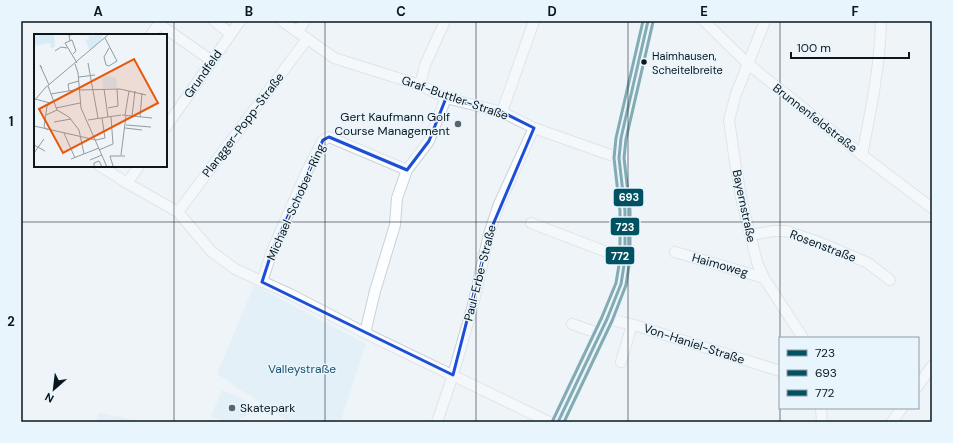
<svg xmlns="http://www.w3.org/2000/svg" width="953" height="443" font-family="'DM Sans',sans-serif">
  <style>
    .built { fill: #d9e9f2 }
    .green { fill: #d8ebf6 }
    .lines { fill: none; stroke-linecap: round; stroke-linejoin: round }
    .minor-casing { stroke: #cad2d7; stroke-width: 12 }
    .minor { stroke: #fcfdfe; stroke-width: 10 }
    .bus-1-casing { stroke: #e9f5fd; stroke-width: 6 }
    .bus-2-casing { stroke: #e9f5fd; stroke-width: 6 }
    .bus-3-casing { stroke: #e9f5fd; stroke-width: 6 }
    .bus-1 { stroke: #005262; stroke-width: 3 }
    .bus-2 { stroke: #005262; stroke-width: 3 }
    .bus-3 { stroke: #005262; stroke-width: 3 }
    .marked { fill: none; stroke: #1d4ed8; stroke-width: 3; stroke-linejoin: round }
    .grid { fill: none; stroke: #0b171d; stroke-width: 1; stroke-opacity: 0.55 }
    .bus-dot { fill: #0b171d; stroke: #e9f5fd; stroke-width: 1.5 }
    .poi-dot { fill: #5a646a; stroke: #e9f5fd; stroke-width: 1.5 }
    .labels { text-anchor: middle; stroke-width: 3; stroke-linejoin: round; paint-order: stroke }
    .bus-label { font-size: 11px; fill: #0b171d; stroke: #e9f5fd; text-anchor: start }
    .street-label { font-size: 12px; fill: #0b171d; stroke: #e9f5fd }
    .poi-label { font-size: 12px; fill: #0b171d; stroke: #e9f5fd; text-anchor: end }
    .park-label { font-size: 12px; fill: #1a536d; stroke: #e9f5fd }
    .inset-road { fill: none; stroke: #939ca0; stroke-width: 1 }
    .view { fill: #e8590c; fill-opacity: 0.15; stroke: #e8590c; stroke-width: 2 }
    .inset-edge { fill: none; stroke: #0b171d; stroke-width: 2 }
    .line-badge { stroke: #e9f5fd; stroke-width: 1.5 }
    .badge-label { font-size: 11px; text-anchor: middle; font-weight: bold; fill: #fff }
    .neatline { fill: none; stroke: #0b171d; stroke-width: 1.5 }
    .grid-label { font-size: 13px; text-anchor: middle; font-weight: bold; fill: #0b171d }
  </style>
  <rect width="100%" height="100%" fill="#eef4f8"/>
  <path class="built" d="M99 412 140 422H96Z"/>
  <g class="green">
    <path d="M254 285 366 344 341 421 289 422 217 374Z"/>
    <path d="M222 390 246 400 245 404 252 412 247 416 240 418 239 422H226L211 416Z"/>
  </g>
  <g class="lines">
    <g class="minor-casing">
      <g id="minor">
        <path d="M214 21 231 34"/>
        <path d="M282 21 333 57"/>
        <path d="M704 21 748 64 862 155 932 208"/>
        <path d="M765 21 736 94 729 120 735 162 742 202 757 262 764 278 803 338"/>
        <path d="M159 24 212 61"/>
        <path d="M297 32 305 21"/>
        <path d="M151 35 161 21"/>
        <path d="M334 58 420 85 446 98 502 112 534 128 619 158"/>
        <path d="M420 85 425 65 445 21"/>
        <path d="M502 112 534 21"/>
        <path d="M166 127 240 21"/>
        <path d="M862 155C871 110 880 66 881 21"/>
        <path d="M100 166 127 183 178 212 211 251 235 269 292 295 365 333 549 422"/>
        <path d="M127 183 139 166"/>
        <path d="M178 212 307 39"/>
        <path d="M531 223 625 259"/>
        <path d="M751 235 773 231H786L821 243 868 263 890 280"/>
        <path d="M675 252 764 278"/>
        <path d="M262 282 272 251 307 171 323 140 329 137 407 170"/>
        <path d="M607 319 634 325 780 371"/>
        <path d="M572 324 600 334"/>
        <path d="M365 333 375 291 395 225 397 198 407 170 429 141 446 98"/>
        <path d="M621 362 632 325"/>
        <path d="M918 386 932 366"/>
        <path d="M821 408 822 422"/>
        <path d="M437 422 453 375 473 305 489 234 499 204 534 128"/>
        <path d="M558 422 607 319 621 284 625 259V211L619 158 621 138 648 21"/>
        <path d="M892 422 902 408"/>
      </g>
    </g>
    <use href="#minor" class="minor"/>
    <g class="bus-1-casing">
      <path id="bus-1" d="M558 422 607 319 621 284 625 259V211L619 158 621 138 648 21"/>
    </g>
    <g class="bus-2-casing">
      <path id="bus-2" d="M564 422 612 321 626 285 630 259V210L624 158 626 139 653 22"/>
    </g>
    <g class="bus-3-casing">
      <path id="bus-3" d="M553 420 602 317 616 283 620 259V211L614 158 616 138 643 21"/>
    </g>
    <use href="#bus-1" class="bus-1"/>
    <use href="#bus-2" class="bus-2"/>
    <use href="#bus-3" class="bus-3"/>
  </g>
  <path d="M0 0H953V443H0ZM446 98 502 112 534 128 489 234 453 375 262 282 272 251 323 140 329 137 407 170 429 141Z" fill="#eef4f8" fill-opacity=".55" fill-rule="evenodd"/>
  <path class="marked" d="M446 98 502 112 534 128 489 234 453 375 262 282 272 251 323 140 329 137 407 170 429 141Z"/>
  <path class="grid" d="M174 21V422M325 21V422M476 21V422M628 21V422M780 21V422M21 222H932"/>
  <circle class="bus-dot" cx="644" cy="62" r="3.5"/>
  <g class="poi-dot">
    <circle cx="458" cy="124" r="4"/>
    <circle cx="232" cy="408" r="4"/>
  </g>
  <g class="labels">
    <g class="bus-label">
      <text x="652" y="60">Haimhausen,<tspan x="652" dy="14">Scheitelbreite</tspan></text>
    </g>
    <g class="street-label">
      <text transform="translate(203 74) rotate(-55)" y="4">Grundfeld</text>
      <text transform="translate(455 98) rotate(19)" y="4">Graf-Buttler-Straße</text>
      <text transform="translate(815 118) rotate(38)" y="4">Brunnenfeldstraße</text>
      <text transform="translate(243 125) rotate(-53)" y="4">Plangger-Popp-Straße</text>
      <text transform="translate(296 202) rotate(-66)" y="4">Michael-Schober-Ring</text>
      <text transform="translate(744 206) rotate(78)" y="4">Bayernstraße</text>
      <text transform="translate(823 246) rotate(21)" y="4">Rosenstraße</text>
      <text transform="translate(720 265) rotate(16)" y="4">Haimoweg</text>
      <text transform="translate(480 273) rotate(-76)" y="4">Paul-Erbe-Straße</text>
      <text transform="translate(694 344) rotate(18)" y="4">Von-Haniel-Straße</text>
    </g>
    <g class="poi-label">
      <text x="450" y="121">Gert Kaufmann Golf<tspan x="450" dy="14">Course Management</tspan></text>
      <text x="240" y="412" text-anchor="start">Skatepark</text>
    </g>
    <g class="park-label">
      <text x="302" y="373">Valleystraße</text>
    </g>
  </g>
  <g transform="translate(34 34)">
    <rect width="133" height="133" fill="#eef4f8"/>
    <path d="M0 0H20L21 13 17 14 16 9 0 12ZM54 0 58 2 68 0V5L56 16 51 6 55 5ZM72 42 82 43 83 54H69L68 45Z" fill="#d8ebf6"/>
    <path class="inset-road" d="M71 4 83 27 75 32 72 31 70 23 75 14M36 7 35 1 42 0M21 17 27 13 33 14M39 20 42 17 38 6 31 9 43 29M54 29 64 84M41 30 44 39 47 74 73 133M8 34 6 31 15 51M45 43 61 41M14 52 23 76 35 83 45 96 50 120M70 55 74 83M46 56 86 55 112 61M35 57 34 50 45 47M17 60 46 55M1 65 16 69M0 67 11 54 75 0M22 74 46 69M74 74 84 72 83 55M12 81 23 76M88 81 118 84M91 81 95 57M98 82 101 57M106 83 108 59M54 86 87 81M20 88 37 85M92 91 117 93M0 92 62 106 71 104 68 84M91 94 108 96M14 96 10 93 13 72 18 68M30 99 41 124M0 111 11 117M65 116 79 110 77 83M0 119 10 105M87 121 92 82M37 125 65 114M56 126 68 121M79 132 76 122H91M60 133V129L65 127 68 133M75 133H89"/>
    <path class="view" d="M100 25 124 69 29 119 5 75Z"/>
    <rect width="133" height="133" class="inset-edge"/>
  </g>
  <g class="line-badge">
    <rect x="613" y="188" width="31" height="19" rx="4" fill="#005262"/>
    <rect x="610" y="217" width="30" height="19" rx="4" fill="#005262"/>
    <rect x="605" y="246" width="30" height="19" rx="4" fill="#005262"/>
  </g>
  <g class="badge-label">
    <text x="629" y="201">693</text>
    <text x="625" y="231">723</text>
    <text x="620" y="260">772</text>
  </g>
  <rect width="953" height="443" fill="none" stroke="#e9f5fd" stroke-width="44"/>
  <rect x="779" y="337" width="140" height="72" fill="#e9f5fd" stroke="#909ca3"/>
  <rect x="787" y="350" width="20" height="6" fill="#005262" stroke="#909ca3"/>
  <text x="815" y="357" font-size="12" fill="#0b171d">723</text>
  <rect x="787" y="370" width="20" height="6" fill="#005262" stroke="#909ca3"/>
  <text x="815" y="377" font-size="12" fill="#0b171d">693</text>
  <rect x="787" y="390" width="20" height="6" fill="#005262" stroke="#909ca3"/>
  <text x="815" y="397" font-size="12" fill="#0b171d">772</text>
  <g transform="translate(54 389) rotate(208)" stroke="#e9f5fd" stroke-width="3" paint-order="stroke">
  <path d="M0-3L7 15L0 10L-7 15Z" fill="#0b171d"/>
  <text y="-6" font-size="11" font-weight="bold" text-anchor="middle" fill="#0b171d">N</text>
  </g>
  <path d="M791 52v6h118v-6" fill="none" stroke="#0b171d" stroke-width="2"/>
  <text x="797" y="52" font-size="12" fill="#0b171d" stroke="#e9f5fd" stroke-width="3" paint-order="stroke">100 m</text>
  <rect x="22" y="22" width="909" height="399" class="neatline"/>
  <g class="grid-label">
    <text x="98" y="16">A</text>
    <text x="249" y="16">B</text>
    <text x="401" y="16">C</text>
    <text x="552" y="16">D</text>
    <text x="704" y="16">E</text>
    <text x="855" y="16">F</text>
    <text x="11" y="126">1</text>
    <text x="11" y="326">2</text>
  </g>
</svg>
